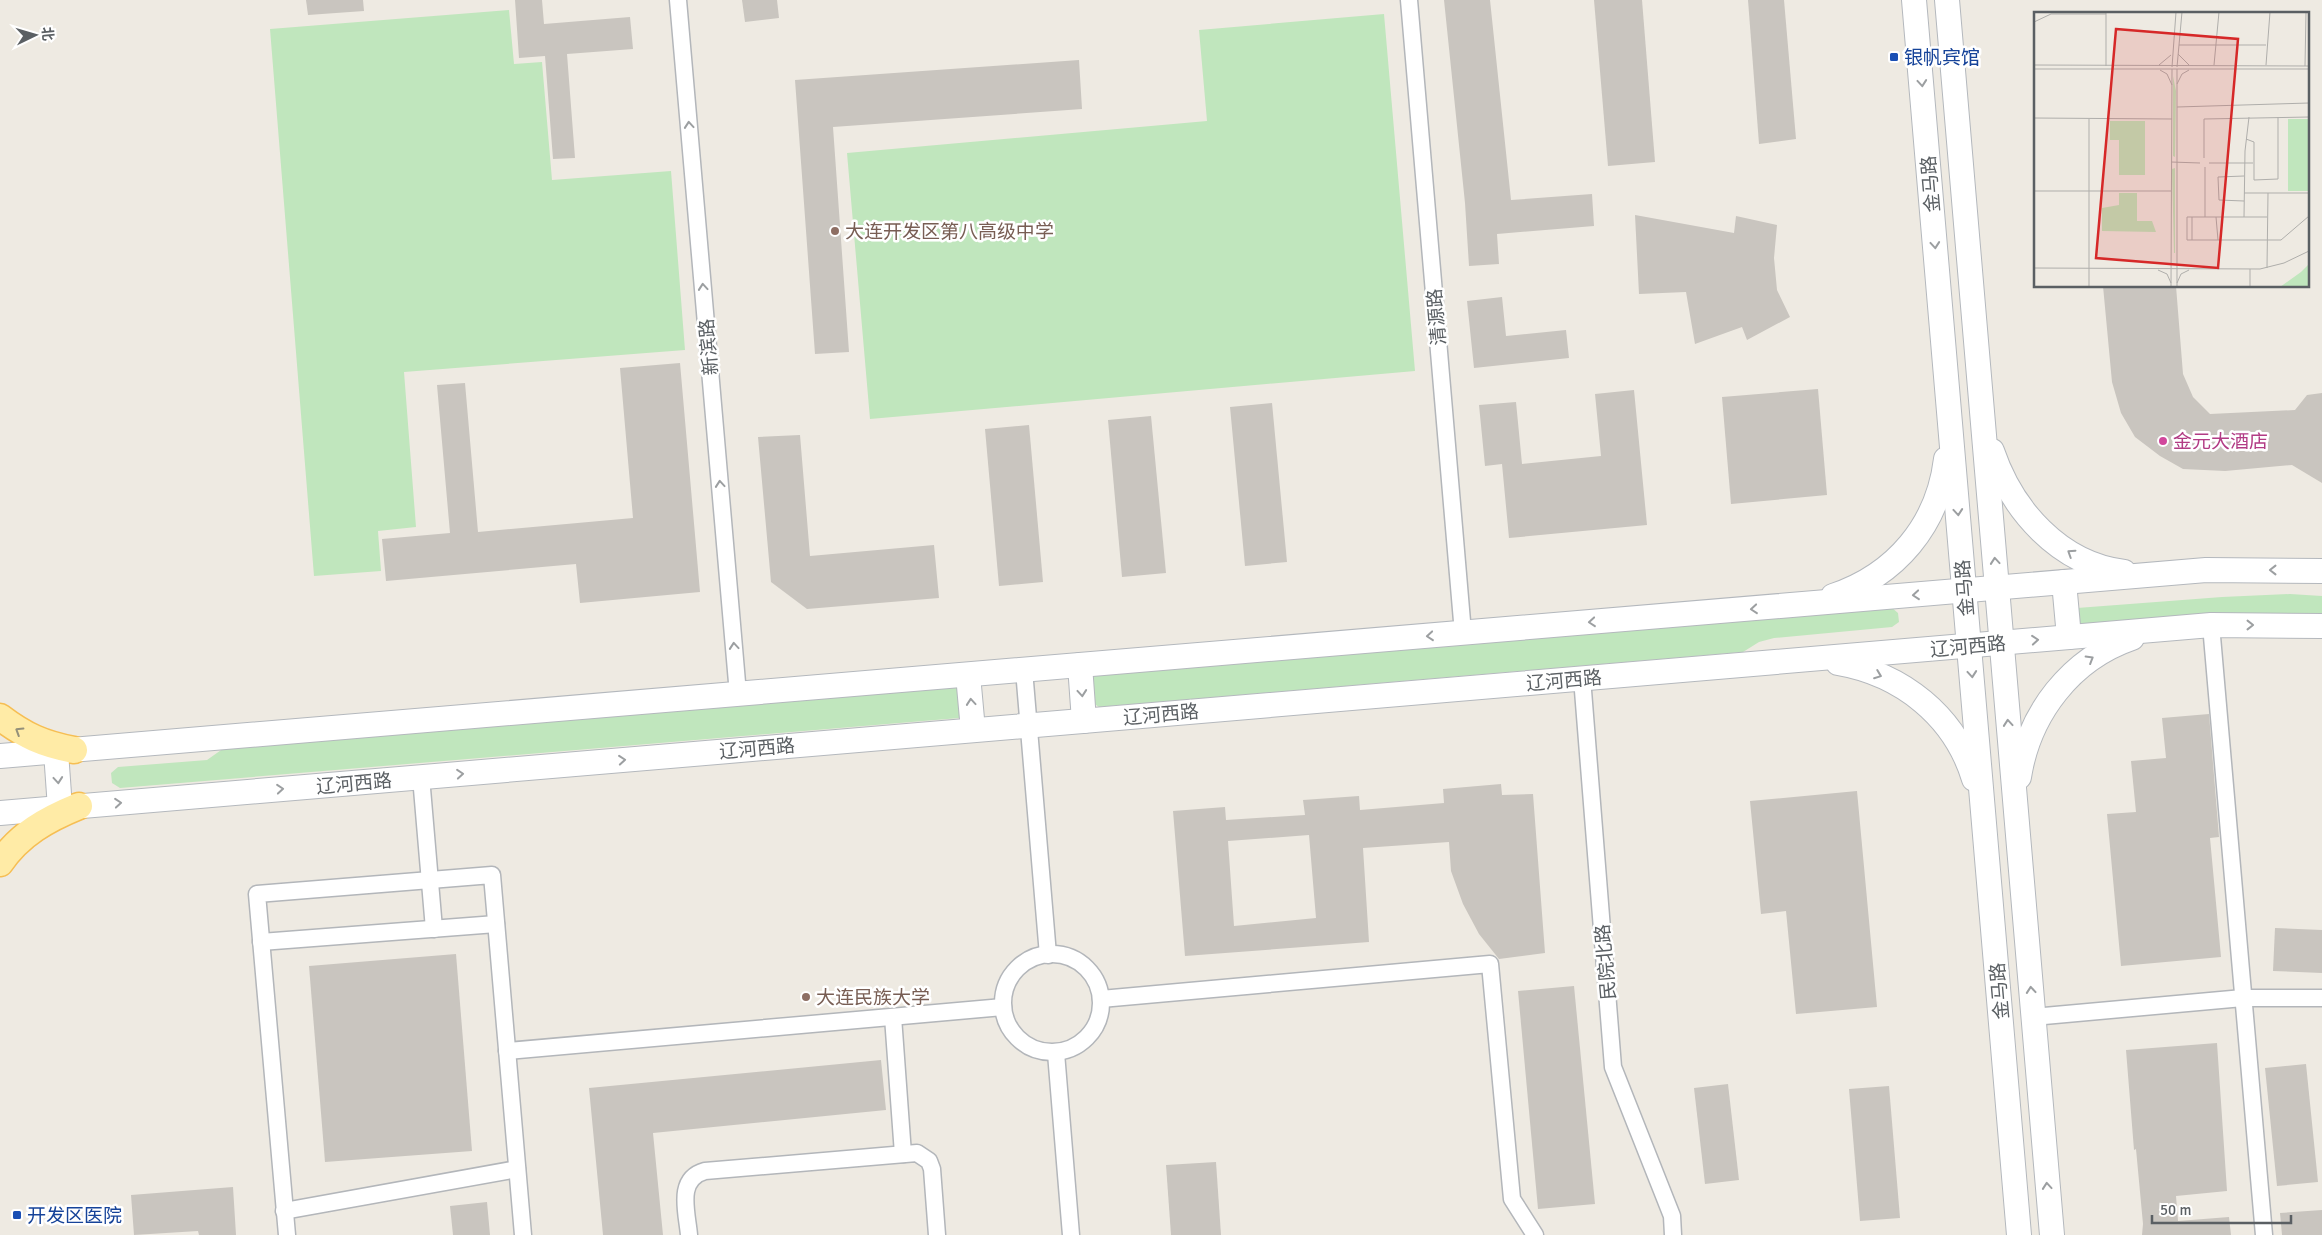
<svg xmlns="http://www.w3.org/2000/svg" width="2322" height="1235" font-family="Signika,'Noto Sans SC',sans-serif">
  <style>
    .green { fill: #c0e6bd }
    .building { fill: #c9c5bf; fill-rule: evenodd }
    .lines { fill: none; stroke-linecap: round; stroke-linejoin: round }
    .street-casing { stroke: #b3b6ba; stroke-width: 19 }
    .secondary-casing { stroke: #b4b8bd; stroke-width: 26 }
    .primary-casing { stroke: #f6be53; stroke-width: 29 }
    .street { stroke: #fff; stroke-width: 16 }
    .secondary { stroke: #fff; stroke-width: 24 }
    .primary { stroke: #ffeba6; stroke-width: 26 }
    .oneway { stroke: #9c9fa1 }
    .oneway2 { stroke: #94907a }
    .transit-dot { fill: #1a4fb4; stroke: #fff; stroke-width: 2 }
    .education-dot { fill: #8d6e63; stroke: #fff; stroke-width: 2 }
    .hotel-dot { fill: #d1479c; stroke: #fff; stroke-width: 2 }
    .labels { text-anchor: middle; stroke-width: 5; stroke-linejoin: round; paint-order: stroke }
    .transit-label { font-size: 19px; fill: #164399; stroke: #fff; text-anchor: start }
    .street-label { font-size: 19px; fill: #5a5f63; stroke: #fff }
    .education-label { font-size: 19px; fill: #785e54; stroke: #fff; text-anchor: start }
    .hotel-label { font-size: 19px; fill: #b23c85; stroke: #fff; text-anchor: start }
    .inset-road { fill: none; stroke: #afaeab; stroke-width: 1 }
    .view { fill: #d62828; fill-opacity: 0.15; stroke: #d62828; stroke-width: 2.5 }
    .inset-edge { fill: none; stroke: #5a5f63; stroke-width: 2.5 }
  </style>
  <rect width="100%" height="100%" fill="#eeeae2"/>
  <g class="green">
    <path d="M509 10 514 64 542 62 552 180 671 171 685 350 404 372 416 527 378 531 381 571 314 576 270 29Z"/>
    <path d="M1384 14 1415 371 870 419 847 153 1207 121 1199 30Z"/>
    <path d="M2290 594 2322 596V613H2223L2079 624 2077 608 2222 597Z"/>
    <path d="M1891 607 1898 613 1899 622 1892 627 1774 638 1759 642 1743 652 1099 707 1086 698 1085 686 1094 675Z"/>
    <path d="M956 687 966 696 967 708 959 718 120 788 112 783 111 773 118 767 207 760 224 748Z"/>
  </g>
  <g class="building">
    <path d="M306 0H363L364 11 308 15Z"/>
    <path d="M515 0H542L544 24 630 17 633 49 567 54 575 158 553 159 545 56 519 58Z"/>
    <path d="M742 0H777L779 18 745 22Z"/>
    <path d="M1444 0H1490L1511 200 1592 194 1594 226 1497 234 1499 264 1469 266 1465 203Z"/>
    <path d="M1594 0H1642L1655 162 1608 166Z"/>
    <path d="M1748 0H1784L1796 139 1759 144Z"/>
    <path d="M1079 60 1082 109 833 127 849 352 815 354 795 80Z"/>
    <path d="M1635 215 1734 233 1736 216 1777 225 1774 258 1777 290 1790 317 1747 340 1742 327 1695 344 1686 292 1639 294Z"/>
    <path d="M2103 286H2176L2183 374 2193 397 2210 414 2295 410 2307 395 2322 393V483L2292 465 2225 471 2183 469 2160 456 2135 437 2121 413 2112 382Z"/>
    <path d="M1502 297 1506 336 1566 330 1569 358 1474 368 1467 301Z"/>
    <path d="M680 363 700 592 580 603 576 564 386 581 382 539 450 533 437 385 465 383 478 532 633 518 620 368Z"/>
    <path d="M1818 389 1827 495 1731 504 1722 397Z"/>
    <path d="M1634 390 1647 525 1509 538 1502 464 1485 466 1479 405 1516 402 1522 464 1601 456 1595 394Z"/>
    <path d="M1272 403 1287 562 1245 566 1230 407Z"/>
    <path d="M1151 416 1166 573 1122 577 1108 420Z"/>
    <path d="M1029 425 1043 582 999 586 985 429Z"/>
    <path d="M800 435 810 556 934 545 939 598 807 609 771 582 758 437Z"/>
    <path d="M2209 714 2219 837 2210 838 2221 957 2121 966 2107 814 2136 812 2131 761 2166 758 2162 718Z"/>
    <path d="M1501 784 1502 795 1533 794 1545 953 1499 959 1479 934 1463 904 1451 871 1449 842 1363 848 1369 942 1185 956 1173 811 1225 807 1226 820 1305 815 1303 800 1359 796 1360 810 1444 803 1443 789ZM1309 835 1316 918 1234 926 1228 841Z"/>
    <path d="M1857 791 1877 1007 1796 1014 1786 911 1761 914 1750 801Z"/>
    <path d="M2275 928 2322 930V973L2273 971Z"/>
    <path d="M456 954 472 1151 325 1162 309 966Z"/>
    <path d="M1574 986 1595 1204 1538 1209 1518 991Z"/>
    <path d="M2217 1043 2227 1191 2176 1196 2178 1221 2229 1217 2231 1235H2142L2143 1224 2136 1149 2134 1150 2126 1050Z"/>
    <path d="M881 1060 886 1110 653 1133 663 1235H603L589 1088Z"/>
    <path d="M2306 1064 2318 1182 2277 1186 2265 1068Z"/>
    <path d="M1728 1084 1739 1180 1705 1184 1694 1088Z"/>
    <path d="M1889 1086 1900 1218 1860 1221 1849 1089Z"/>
    <path d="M1216 1162 1221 1235H1171L1166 1165Z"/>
    <path d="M233 1187 236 1235H199L198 1231 134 1235 131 1195Z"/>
    <path d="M487 1202 490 1235H453L450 1206Z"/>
    <path d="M2322 1210V1235H2282L2280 1213Z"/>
  </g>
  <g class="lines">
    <g class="street-casing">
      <g id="street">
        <path d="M678 0 738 694"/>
        <path d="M1409 0 1463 633"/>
        <path d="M2211 625 2264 1235"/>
        <path d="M1024 670 1048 955"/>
        <path d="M1582 678 1613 1067 1672 1216 1673 1235"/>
        <path d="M421 777 434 929"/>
        <path d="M261 942 496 924"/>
        <circle cx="1052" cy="1003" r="49"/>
        <path d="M1101 999 1490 964 1512 1199 1535 1235"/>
        <path d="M893 1017 903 1154"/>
        <path d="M2033 1017 2243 998H2322"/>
        <path d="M507 1051 1003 1007"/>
        <path d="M1056 1053 1071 1235"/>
        <path d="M284 1211 517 1169"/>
        <path d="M287 1235 257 894 492 875 523 1235"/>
        <path d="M689 1235C687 1212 676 1179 705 1171L917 1153 929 1161 932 1169 937 1235"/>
      </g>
    </g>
    <g class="secondary-casing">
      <g id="secondary">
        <path d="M1914 0 2019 1235"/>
        <path d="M1947 0 2052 1235"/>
        <path d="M1992 451C2012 510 2059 564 2124 572"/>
        <path d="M2064 582 2069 637"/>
        <path d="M1833 596C1896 575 1938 525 1946 459"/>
        <path d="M1838 663C1902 674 1955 716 1974 779"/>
        <path d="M1080 665 1084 721"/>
        <path d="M968 675 973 730"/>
        <path d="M56 752 60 808"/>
        <path d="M0 756 2206 570 2322 571"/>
        <path d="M2019 777C2029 713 2071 659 2132 638"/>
        <path d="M0 813 2211 625 2322 626"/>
      </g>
    </g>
    <g class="primary-casing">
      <g id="primary">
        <path d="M0 717C25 736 43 744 74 750"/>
        <path d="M0 863C20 834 47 819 79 806"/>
      </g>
    </g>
    <use href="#street" class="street"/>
    <use href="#secondary" class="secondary"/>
    <use href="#primary" class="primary"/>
  </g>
  <defs><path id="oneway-chevron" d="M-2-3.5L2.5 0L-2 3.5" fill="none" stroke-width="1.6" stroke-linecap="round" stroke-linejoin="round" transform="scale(1.25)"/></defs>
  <g class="oneway">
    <use href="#oneway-chevron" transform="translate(1922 83) rotate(85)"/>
    <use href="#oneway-chevron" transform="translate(689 125) rotate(-95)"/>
    <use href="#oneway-chevron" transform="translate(1935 245) rotate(85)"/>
    <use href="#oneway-chevron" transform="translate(703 287) rotate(-95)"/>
    <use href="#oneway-chevron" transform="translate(720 484) rotate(-95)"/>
    <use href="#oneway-chevron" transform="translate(1958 512) rotate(85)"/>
    <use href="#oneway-chevron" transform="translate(2071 553) rotate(-147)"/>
    <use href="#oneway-chevron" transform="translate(1995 561) rotate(-95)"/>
    <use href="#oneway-chevron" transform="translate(2273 570) rotate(180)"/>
    <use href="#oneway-chevron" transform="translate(1916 595) rotate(175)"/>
    <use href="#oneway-chevron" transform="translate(1754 609) rotate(175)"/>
    <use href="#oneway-chevron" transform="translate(1592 622) rotate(175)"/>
    <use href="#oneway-chevron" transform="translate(2250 625)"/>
    <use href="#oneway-chevron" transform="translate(1430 636) rotate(175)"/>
    <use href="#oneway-chevron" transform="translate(2035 640) rotate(-5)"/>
    <use href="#oneway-chevron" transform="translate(734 646) rotate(-95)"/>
    <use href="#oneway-chevron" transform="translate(2090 659) rotate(-31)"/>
    <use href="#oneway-chevron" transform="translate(1972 674) rotate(85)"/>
    <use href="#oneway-chevron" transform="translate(1878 675) rotate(21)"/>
    <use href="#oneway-chevron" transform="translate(1082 693) rotate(85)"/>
    <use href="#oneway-chevron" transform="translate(971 702) rotate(-95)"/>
    <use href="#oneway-chevron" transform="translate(2008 723) rotate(-95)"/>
    <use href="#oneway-chevron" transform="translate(622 760) rotate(-5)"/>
    <use href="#oneway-chevron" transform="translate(460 774) rotate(-5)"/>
    <use href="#oneway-chevron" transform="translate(58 780) rotate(85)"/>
    <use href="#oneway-chevron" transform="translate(280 789) rotate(-5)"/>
    <use href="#oneway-chevron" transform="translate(118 803) rotate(-5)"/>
    <use href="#oneway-chevron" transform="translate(2031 990) rotate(-95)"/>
    <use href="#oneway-chevron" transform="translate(2047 1186) rotate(-95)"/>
  </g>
  <use class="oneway2" href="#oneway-chevron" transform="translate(19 731) rotate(-148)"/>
  <g class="transit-dot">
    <rect x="1889" y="52" width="10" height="10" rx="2.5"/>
    <rect x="12" y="1210" width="10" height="10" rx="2.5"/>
  </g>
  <g class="education-dot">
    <circle cx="835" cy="231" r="5"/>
    <circle cx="806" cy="997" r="5"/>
  </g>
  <circle class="hotel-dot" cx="2163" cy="441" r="5"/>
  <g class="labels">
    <g class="transit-label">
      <text x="1904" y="64">银帆宾馆</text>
      <text x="27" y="1222">开发区医院</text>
    </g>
    <g class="street-label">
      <text transform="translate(1930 184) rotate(-95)" y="7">金马路</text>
      <text transform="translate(1436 317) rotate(-95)" y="7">清源路</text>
      <text transform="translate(708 347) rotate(-95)" y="7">新滨路</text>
      <text transform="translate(1964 588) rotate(-95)" y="7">金马路</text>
      <text transform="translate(1968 646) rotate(-5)" y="7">辽河西路</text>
      <text transform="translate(1564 680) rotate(-5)" y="7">辽河西路</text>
      <text transform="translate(1161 714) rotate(-5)" y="7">辽河西路</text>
      <text transform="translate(757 748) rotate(-5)" y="7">辽河西路</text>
      <text transform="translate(354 783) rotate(-5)" y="7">辽河西路</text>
      <text transform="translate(1605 962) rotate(-95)" y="7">民院北路</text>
      <text transform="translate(1999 991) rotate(-95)" y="7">金马路</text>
    </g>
    <g class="education-label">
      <text x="845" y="238">大连开发区第八高级中学</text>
      <text x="816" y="1004">大连民族大学</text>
    </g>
    <g class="hotel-label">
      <text x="2173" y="448">金元大酒店</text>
    </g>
  </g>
  <g transform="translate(2034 12)">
    <rect width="275" height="275" fill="#eeeae2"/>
    <path d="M139 64 142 79 141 145 139 144ZM254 107H275V179H254ZM76 109H111V163H85V128H76ZM141 156V241H140L138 157ZM85 181H103V209H118L122 220 68 219V196L85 193ZM275 252V275H246L267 260Z" fill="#c0e6bd"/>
    <path class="inset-road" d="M0 10 17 2H72M145 33H232M144 42 155 53M0 53 275 54M125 53 137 43M180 53 185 0M232 53 236 0M72 54V0M271 54 272 0M138 55 142 0M143 55 148 0M0 57H275M126 58 133 62 138 73M143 72 148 62 155 58M143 95 275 91M0 106 138 107M212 127 220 130V168L244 167V105M170 146V107L275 105M137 150 166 151M175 151H219M171 155V205M0 179H137M210 181H275M210 189 185 188 184 165 210 164M182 205 184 228M210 205 211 139 215 105M233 205H153V228H247L275 204M158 228V205M0 256 226 257 250 251 275 239M233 256 234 181M124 258 133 262 137 271M143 271 147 262 155 258M55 275V107M137 275 138 57M143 275V57M216 275V257"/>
    <path class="view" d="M82 17 204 27 184 256 62 246Z"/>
    <rect width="275" height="275" class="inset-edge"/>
  </g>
  <g transform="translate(35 35) rotate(85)" stroke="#ffffff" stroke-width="4" paint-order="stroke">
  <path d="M0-4L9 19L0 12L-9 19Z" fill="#5a5f63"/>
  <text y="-8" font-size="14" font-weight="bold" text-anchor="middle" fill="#5a5f63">北</text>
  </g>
  <path d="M2152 1215v8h139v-8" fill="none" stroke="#5a5f63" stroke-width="2.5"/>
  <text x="2160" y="1215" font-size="15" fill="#5a5f63" stroke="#ffffff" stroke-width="4" paint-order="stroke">50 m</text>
</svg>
